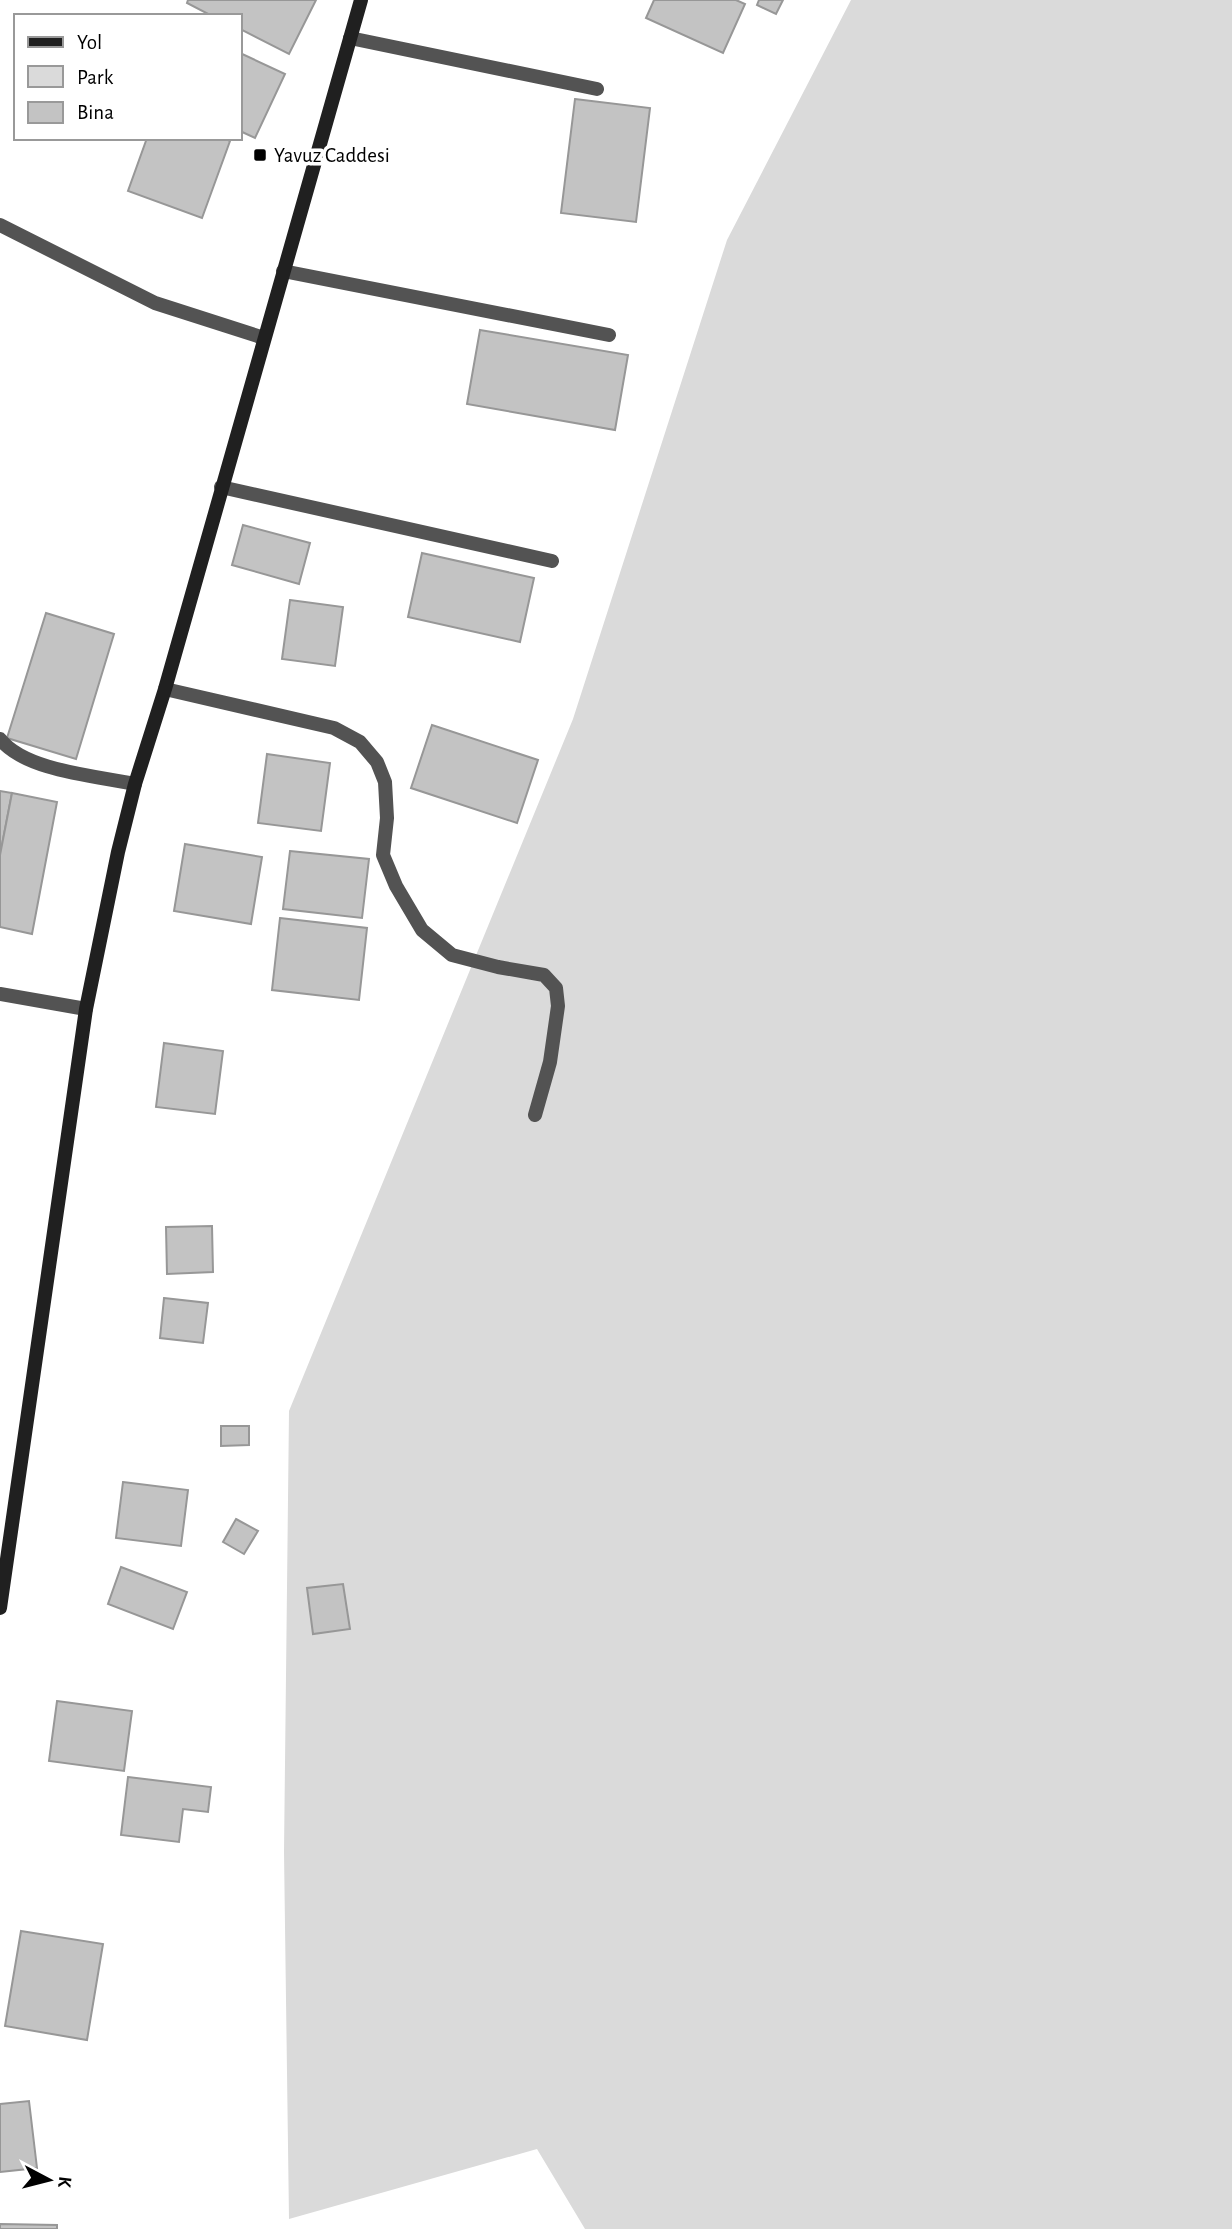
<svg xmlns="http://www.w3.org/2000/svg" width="1232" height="2229" font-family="'Alegreya Sans',sans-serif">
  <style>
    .green { fill: #dadada }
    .building { fill: #c3c3c3; stroke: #979797; stroke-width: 2 }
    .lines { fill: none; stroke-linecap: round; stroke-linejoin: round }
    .lane { stroke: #535353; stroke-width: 14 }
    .street { stroke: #535353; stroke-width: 14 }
    .secondary { stroke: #202020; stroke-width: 14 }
    .poi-dot { fill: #000; stroke: #fff; stroke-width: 2.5 }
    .labels { text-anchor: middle; stroke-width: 7; stroke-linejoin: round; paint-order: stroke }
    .poi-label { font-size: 21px; fill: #000; stroke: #fff; text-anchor: start }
  </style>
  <rect width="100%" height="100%" fill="#fff"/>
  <path class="green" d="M851 0H1232V2229H585L537 2149 289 2219 284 1852 289 1411 573 719 727 240Z"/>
  <g class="building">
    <path d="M188 0H316L289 54 240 29V16H212L187 3Z"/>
    <path d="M654 0H736L745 4 723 53 646 18Z"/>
    <path d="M759 0H783L776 14 757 5Z"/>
    <path d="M240 53 285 74 255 138 240 131Z"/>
    <path d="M575 99 650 108 636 222 561 213Z"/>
    <path d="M147 138H224L230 141 202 218 128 191Z"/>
    <path d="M480 330 628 355 615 430 467 404Z"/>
    <path d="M243 525 310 543 299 584 232 565Z"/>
    <path d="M422 553 534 578 520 642 408 617Z"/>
    <path d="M290 600 343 607 335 666 282 659Z"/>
    <path d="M46 613 114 634 76 759 7 738Z"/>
    <path d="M432 725 538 760 517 823 411 788Z"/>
    <path d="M267 754 330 763 321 831 258 823Z"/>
    <path d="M0 791 12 793 0 855Z"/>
    <path d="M12 793 57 802 32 934 0 927V855Z"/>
    <path d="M185 844 262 857 251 924 174 911Z"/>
    <path d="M290 851 369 859 362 918 283 909Z"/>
    <path d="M280 918 367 928 359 1000 272 990Z"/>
    <path d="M164 1043 223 1051 215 1114 156 1107Z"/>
    <path d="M212 1226 213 1272 167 1274 166 1227Z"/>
    <path d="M164 1298 208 1303 203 1343 160 1338Z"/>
    <path d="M221 1426H249V1445L221 1446Z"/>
    <path d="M123 1482 188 1490 181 1546 116 1538Z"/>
    <path d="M236 1519 258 1531 244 1554 223 1542Z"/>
    <path d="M121 1567 187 1592 173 1629 108 1604Z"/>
    <path d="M343 1584 350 1629 313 1634 307 1588Z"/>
    <path d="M57 1701 132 1711 124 1771 49 1761Z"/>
    <path d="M128 1777 211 1787 208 1812 183 1809 179 1842 121 1835Z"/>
    <path d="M21 1931 103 1944 87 2040 5 2026Z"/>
    <path d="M29 2101 37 2168 0 2172V2104Z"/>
    <path d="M0 2224 57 2225V2229H0Z"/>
  </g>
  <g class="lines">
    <g class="lane">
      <path d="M0 739C25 771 97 776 135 784"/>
      <path d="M0 994 86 1009"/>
    </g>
    <g class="street">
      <path d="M350 38 597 89"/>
      <path d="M0 225 155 303 264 338"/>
      <path d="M283 271 609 335"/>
      <path d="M221 487 552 561"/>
      <path d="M165 689 334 728 360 742 377 762 385 782 387 818 383 855 396 886 422 930 452 955 498 967 544 975 556 988 558 1006 550 1062 535 1115"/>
    </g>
    <path class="secondary" d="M0 1608 86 1009 118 852 135 784 165 689 361 0"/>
  </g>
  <rect class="poi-dot" x="253" y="148" width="14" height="14" rx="3.5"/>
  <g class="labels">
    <g class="poi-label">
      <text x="274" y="162">Yavuz Caddesi</text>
    </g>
  </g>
  <rect x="14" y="14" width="228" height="126" fill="#ffffff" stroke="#999999" stroke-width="2"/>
  <rect x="28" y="37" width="35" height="10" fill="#202020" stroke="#999999" stroke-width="2"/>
  <text x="77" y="49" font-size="21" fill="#000000">Yol</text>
  <rect x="28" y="66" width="35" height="21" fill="#dadada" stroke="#999999" stroke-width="2"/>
  <text x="77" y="84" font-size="21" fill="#000000">Park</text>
  <rect x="28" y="102" width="35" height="21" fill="#c3c3c3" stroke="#999999" stroke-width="2"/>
  <text x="77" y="119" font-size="21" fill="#000000">Bina</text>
  <g transform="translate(49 2180) rotate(97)" stroke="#ffffff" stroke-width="5" paint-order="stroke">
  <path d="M0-5L12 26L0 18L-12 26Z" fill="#000000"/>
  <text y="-10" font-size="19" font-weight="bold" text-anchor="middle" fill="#000000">K</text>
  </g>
</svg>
